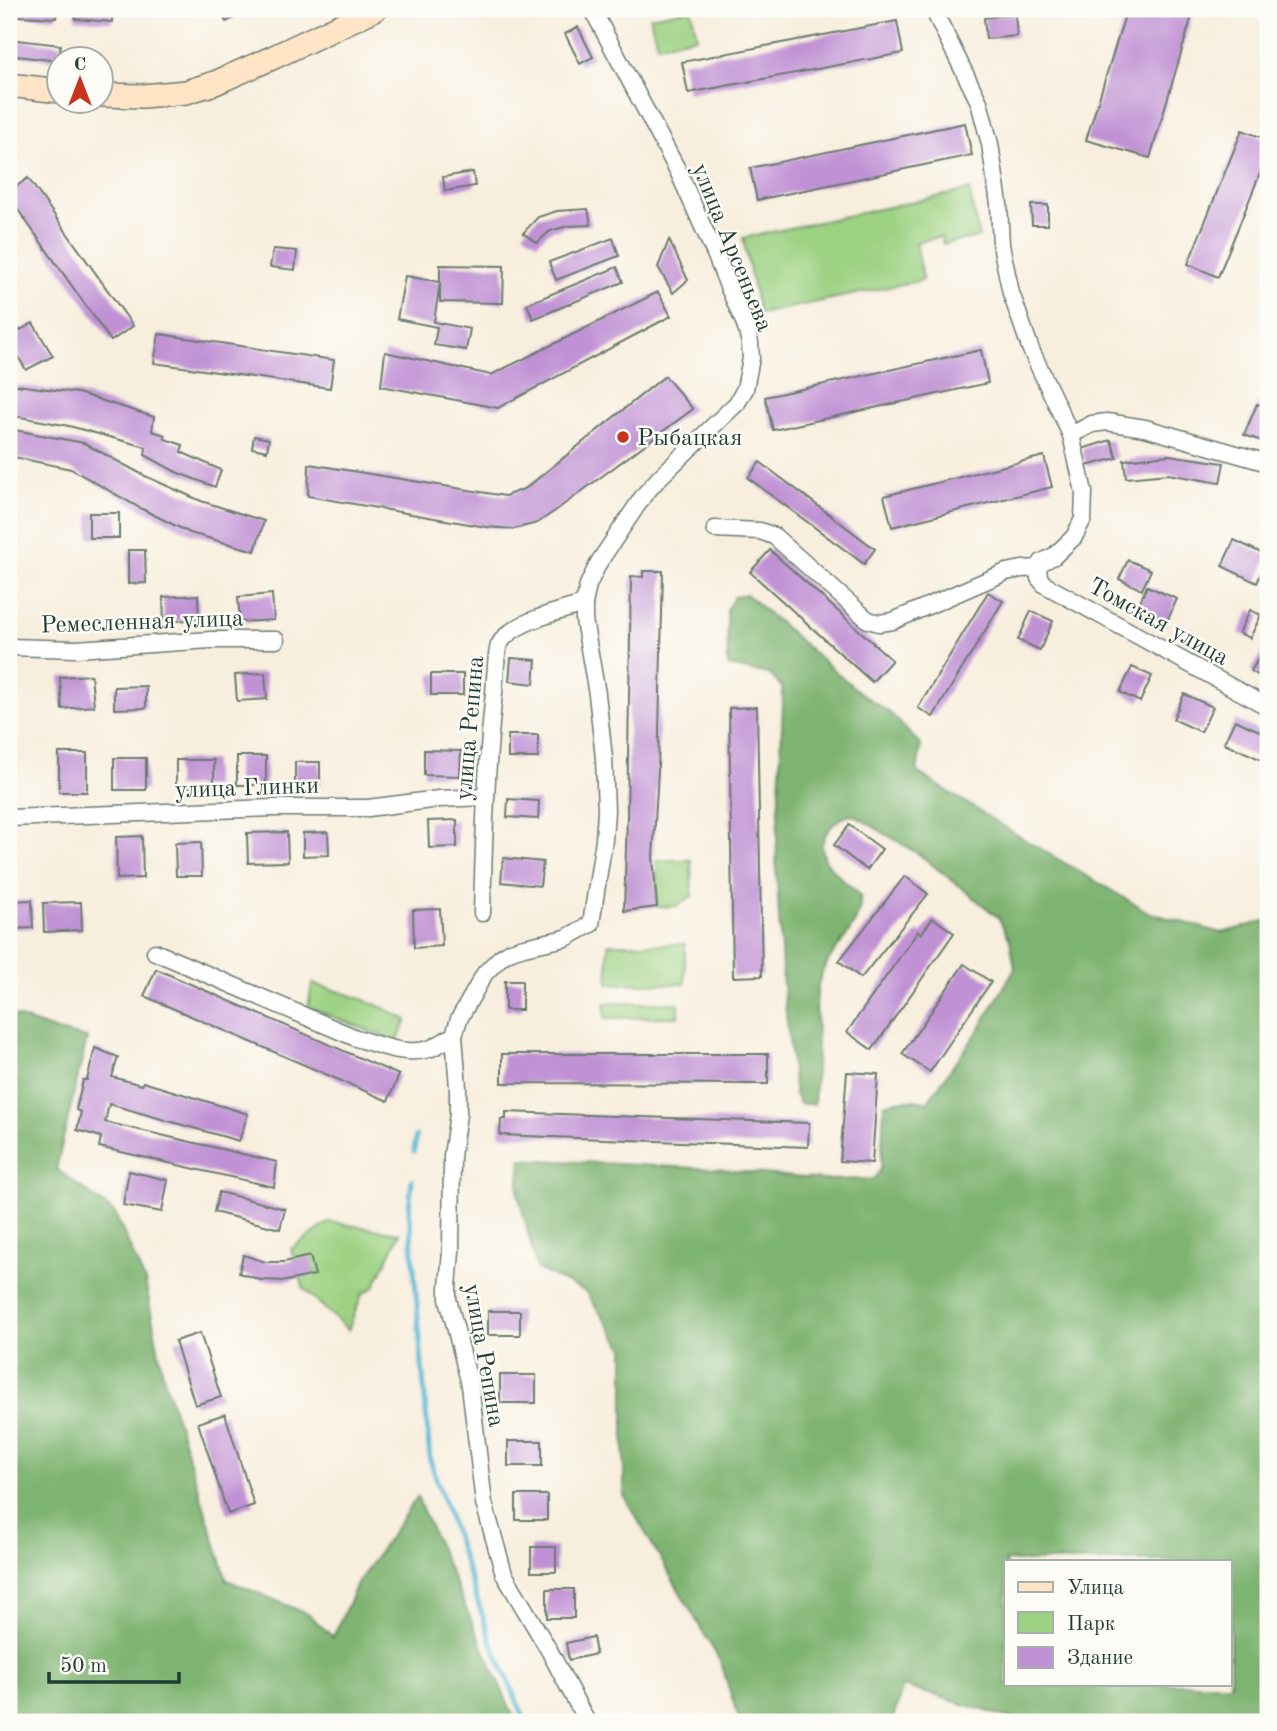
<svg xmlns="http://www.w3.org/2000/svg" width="1277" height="1731" font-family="'Old Standard TT',serif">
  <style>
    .green { fill: #9dd283; stroke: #5e885c; stroke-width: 2 }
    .forest { fill: #7eb471; stroke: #4e7852; stroke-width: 2; fill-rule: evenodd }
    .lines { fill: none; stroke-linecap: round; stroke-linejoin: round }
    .stream { stroke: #55b6d4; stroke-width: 5 }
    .building { fill: #c091d4 }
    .street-casing { stroke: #6b7b6f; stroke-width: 19 }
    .secondary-casing { stroke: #6b7b6f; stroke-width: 26 }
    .street { stroke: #fff; stroke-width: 16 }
    .secondary { stroke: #ffe4c6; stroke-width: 23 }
    .poi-dot { fill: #c8321e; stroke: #fdfcf7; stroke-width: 2.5 }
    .labels { text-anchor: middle; stroke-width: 5; stroke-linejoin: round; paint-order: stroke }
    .street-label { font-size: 24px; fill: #1f3d34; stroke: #fdfcf7 }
    .poi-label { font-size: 24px; fill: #1f3d34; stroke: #fdfcf7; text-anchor: start }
  </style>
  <rect width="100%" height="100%" fill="#fdfcf7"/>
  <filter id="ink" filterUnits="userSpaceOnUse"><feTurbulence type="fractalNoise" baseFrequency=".0143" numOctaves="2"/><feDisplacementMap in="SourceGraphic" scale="14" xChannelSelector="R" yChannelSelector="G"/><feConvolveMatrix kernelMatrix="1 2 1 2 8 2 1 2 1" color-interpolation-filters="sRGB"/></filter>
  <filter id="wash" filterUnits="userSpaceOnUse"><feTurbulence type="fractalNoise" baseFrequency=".00686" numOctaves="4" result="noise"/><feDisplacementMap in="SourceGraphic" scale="28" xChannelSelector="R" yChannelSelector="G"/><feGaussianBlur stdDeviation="1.57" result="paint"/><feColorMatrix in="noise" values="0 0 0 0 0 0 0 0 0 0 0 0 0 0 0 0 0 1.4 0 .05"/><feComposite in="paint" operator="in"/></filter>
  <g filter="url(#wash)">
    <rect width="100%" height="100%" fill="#f8eedd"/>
    <g class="green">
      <path d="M691 9 697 37 657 45 650 17Z"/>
      <path d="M969 190 979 237 943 244 941 237 916 242 923 280 759 314 743 238Z"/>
      <path d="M657 860H691L692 896 677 906 657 907Z"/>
      <rect x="608" y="944" width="77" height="40"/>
      <path d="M312 984C344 992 377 1003 407 1020L397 1042 308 1007Z"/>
      <path d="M605 1003H679L678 1017 605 1018Z"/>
      <path d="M330 1222 400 1233 374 1287 362 1294 348 1330 304 1289 291 1249Z"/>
    </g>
    <g class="forest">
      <path d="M746 594 858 691 890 713 921 745 917 772 1027 841 1150 913 1222 933 1268 920V1722H1023L903 1686 892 1722H740L720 1661 624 1496V1348L585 1291 537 1269 518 1193 521 1159 716 1169 823 1180 874 1179 881 1169 884 1105C903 1098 907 1099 927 1102L979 1030 1015 968 1010 940 998 917 920 855 854 815C842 816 838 820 830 828 806 856 841 877 860 895 863 927 835 944 823 970 813 991 817 1017 817 1039 817 1061 815 1082 814 1104H800L795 1095 783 986 776 865 783 703 782 687 769 674 728 666 727 609 734 597ZM1006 1561H1230V1684H1006Z"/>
      <path d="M9 1014 57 1031 87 1038 56 1169 114 1212 145 1281 164 1379 227 1580 308 1614 333 1637 357 1584 417 1497 516 1722H9Z"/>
    </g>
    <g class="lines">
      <g class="stream">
        <path d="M414 1151 416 1136"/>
        <path d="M412 1180 409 1208 430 1460 491 1641 526 1722"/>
      </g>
    </g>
    <g id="blocks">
      <g class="building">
        <path d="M18 9H57L56 18 17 16Z"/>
        <path d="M76 9H112V22L75 19Z"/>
        <path d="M220 9H251L226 22Z"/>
        <path d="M1127 9H1194L1150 158 1086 140Z"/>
        <path d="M1015 14 1017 36 986 39 984 18Z"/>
        <path d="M897 21 903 53 688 93 682 62Z"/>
        <path d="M578 27 593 57 580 64 565 34Z"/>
        <path d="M9 39 61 45 58 61 9 55Z"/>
        <path d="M965 123 972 155 757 200 750 168Z"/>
        <path d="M1242 130 1268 140V154L1218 277 1188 264Z"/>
        <path d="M473 172 475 186 445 191 443 177Z"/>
        <path d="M28 178 133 326 111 341 9 197V192Z"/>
        <path d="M1031 205H1048V225H1032Z"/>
        <path d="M588 209 591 225 568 226 550 231 537 243 523 233 538 217 557 211Z"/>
        <path d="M613 238 619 256 556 280 549 262Z"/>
        <path d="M669 240 688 280 673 293 658 267Z"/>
        <path d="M273 249 297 251 295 270 270 267Z"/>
        <path d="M440 265 504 266 503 303 440 302V282L434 322 470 329 466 350 434 345 437 327 397 319 405 276 440 282Z"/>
        <path d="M617 267 623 282 533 319 527 304Z"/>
        <path d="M658 292 671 316 498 408 381 386 385 352 491 375Z"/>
        <path d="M33 323 53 356 26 370 9 341V336Z"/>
        <path d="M159 334 334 360 330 388 154 363Z"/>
        <path d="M981 350 988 383 773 430 765 397Z"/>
        <path d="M665 376 693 409 555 511 537 523 514 529 486 527 308 496 309 464 505 496 526 488Z"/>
        <path d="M9 384 78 393 154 417 152 431 165 435V439L183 445 181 452 221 470 215 487 176 472 145 455 146 447 69 426 9 415Z"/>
        <path d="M1257 404 1268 408V443L1244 435Z"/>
        <path d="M9 429 84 443 145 476 201 501 264 521 255 551 190 533 140 508 71 469 9 456Z"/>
        <path d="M254 436 269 439 267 451 252 448Z"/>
        <path d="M1111 440 1117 458 1086 466 1082 449Z"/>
        <path d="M1169 455 1224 463 1220 483 1168 474 1126 478 1124 460Z"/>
        <path d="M1044 456 1052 487 892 527 884 496Z"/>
        <path d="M760 462 875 549 864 564 748 478Z"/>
        <rect x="89" y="513" width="30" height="25"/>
        <path d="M1234 540 1268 556 1257 583 1222 566Z"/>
        <path d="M128 550H145L146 583 128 584Z"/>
        <path d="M770 550 892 660 872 682 750 572Z"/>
        <path d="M1128 560 1151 570 1142 590 1119 579Z"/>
        <path d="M643 571H663L658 771 653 857 657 907 624 911 627 817 631 576 643 577Z"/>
        <path d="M1147 586 1177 599 1165 626 1135 613Z"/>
        <path d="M988 592 1003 601 933 717 918 708Z"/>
        <path d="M272 594 274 620 240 622 238 597Z"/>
        <path d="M198 595 199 619 164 622 163 597Z"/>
        <path d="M1250 610 1261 615 1250 638 1239 633Z"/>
        <path d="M1031 611 1053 621 1040 650 1018 640Z"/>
        <path d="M1263 651 1268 653V681L1251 671Z"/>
        <path d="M511 658 536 660 534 684 509 681Z"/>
        <path d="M1132 667 1152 676 1140 702 1120 692Z"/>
        <path d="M265 673 267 699 237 701 235 675Z"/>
        <rect x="431" y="674" width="32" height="21"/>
        <path d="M91 675 94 706 62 709 60 677Z"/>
        <path d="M146 686V708L114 709V687Z"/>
        <path d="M1184 694 1213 707 1201 732 1173 719Z"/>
        <path d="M757 707 762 976 733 977 729 708Z"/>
        <path d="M1235 720 1268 735V751L1264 761 1224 743Z"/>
        <rect x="508" y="735" width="30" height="23"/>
        <path d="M424 750 461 751 460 776 424 775Z"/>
        <rect x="59" y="753" width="28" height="39"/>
        <rect x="237" y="756" width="29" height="29"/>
        <rect x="114" y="758" width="32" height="32"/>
        <rect x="176" y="760" width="38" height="27"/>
        <rect x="295" y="762" width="25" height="22"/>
        <path d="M508 799 539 801 538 819 507 817Z"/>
        <path d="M457 820V847L429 848 428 821Z"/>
        <path d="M849 825 882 849 867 870 834 845Z"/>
        <path d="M287 832 288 862 248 863 247 833Z"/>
        <path d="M328 832 329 855 303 856V833Z"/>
        <path d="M142 836 143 878 117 879 116 837Z"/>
        <path d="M201 842 202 876H176L175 843Z"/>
        <path d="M503 858 543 862 540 886 501 882Z"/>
        <path d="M905 876 928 894 861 978 839 961Z"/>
        <path d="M32 900 33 928 9 929V901Z"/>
        <path d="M81 902 82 930 44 932 43 903Z"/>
        <path d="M440 909 442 946 414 948 413 910Z"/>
        <path d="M933 918 954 933 872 1050 847 1032 918 931 921 934Z"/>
        <path d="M964 964 991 982 930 1072 902 1054Z"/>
        <path d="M156 969 399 1075 388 1101 144 996Z"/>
        <rect x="505" y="981" width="17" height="29"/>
        <path d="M95 1048 118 1057 112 1077 142 1085 143 1082 248 1114 239 1141 109 1104 105 1122 277 1162 274 1187 99 1147 101 1137 77 1130 81 1112 76 1110 83 1080H87Z"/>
        <path d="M502 1054H768V1084L502 1083Z"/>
        <path d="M847 1072 878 1074 872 1163 840 1161Z"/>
        <path d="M506 1112 809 1123 808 1147 500 1135 501 1119H506Z"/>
        <path d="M129 1171 168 1180 162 1212 123 1205Z"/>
        <path d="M219 1192 285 1209 280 1229 214 1212Z"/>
        <path d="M243 1255 266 1262H284L310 1256 315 1275 286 1281 261 1280 239 1273Z"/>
        <rect x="488" y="1311" width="32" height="24"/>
        <path d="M200 1333 221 1397 195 1405 175 1341Z"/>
        <rect x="500" y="1375" width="36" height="28"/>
        <path d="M225 1414 254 1505 228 1514 198 1423Z"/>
        <rect x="508" y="1441" width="34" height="25"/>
        <rect x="516" y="1495" width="31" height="25"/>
        <rect x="531" y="1547" width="25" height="25"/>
        <rect x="547" y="1589" width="27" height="29"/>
        <path d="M593 1637 596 1654 569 1660 566 1643Z"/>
      </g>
    </g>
  </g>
  <g filter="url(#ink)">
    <use href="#blocks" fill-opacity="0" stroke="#6b7b6f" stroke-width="2"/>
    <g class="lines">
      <g class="street-casing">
        <g id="street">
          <path d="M1071 435 1092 424 1107 422 1145 428 1268 463"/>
          <path d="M715 529 760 531 774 536 868 620 879 623 893 621 1006 572 1022 569 1038 568 1042 562 1054 556 1074 537 1083 519 1084 492 1071 435 1031 350 1011 293 1001 245 999 204 990 144 979 102 933 9"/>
          <path d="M1038 568 1039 578 1045 585 1268 707"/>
          <path d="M9 647 76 649 211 640H276"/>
          <path d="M9 818 273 808H368L439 799 485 797"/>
          <path d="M482 913C484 839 486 766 494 693 495 683 496 651 499 645 510 622 561 611 584 604"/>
          <path d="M155 952 356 1038C379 1045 406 1056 429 1049 438 1046 446 1040 454 1035"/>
          <path d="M587 1722 550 1652 504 1574 484 1503 470 1385 448 1299V1287L451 1251 452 1156 458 1114V1088L454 1035 459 1019 485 973 501 957 511 951 524 947 566 938 591 924 604 840 606 811 604 758 597 694 584 620V604L588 585 599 562 644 495 659 478 737 403 745 389 751 358 750 343 745 324 728 286 716 256 678 171 592 9"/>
        </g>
      </g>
      <g class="secondary-casing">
        <g id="secondary">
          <path d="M9 85 60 91"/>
          <path d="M102 95 143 96 186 92 215 83 274 57 375 9"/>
        </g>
      </g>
      <use href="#street" class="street"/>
      <use href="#secondary" class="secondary"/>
    </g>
  </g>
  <circle class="poi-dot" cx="623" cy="437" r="7"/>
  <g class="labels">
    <g class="street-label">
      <text transform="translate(733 247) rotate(68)" y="8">улица Арсеньева</text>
      <text transform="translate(142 621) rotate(-2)" y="8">Ремесленная улица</text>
      <text transform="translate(1159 621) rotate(29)" y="8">Томская улица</text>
      <text transform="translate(469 728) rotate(-85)" y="8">улица Репина</text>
      <text transform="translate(247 787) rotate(-2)" y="8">улица Глинки</text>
      <text transform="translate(485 1355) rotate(80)" y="8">улица Репина</text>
    </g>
    <g class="poi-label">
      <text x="637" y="445">Рыбацкая</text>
    </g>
  </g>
  <rect width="1277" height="1731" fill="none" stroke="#fdfcf7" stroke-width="35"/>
  <rect x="1004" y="1560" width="228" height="126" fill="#fdfcf7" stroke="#a4b0a9" stroke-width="2"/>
  <rect x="1018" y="1582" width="35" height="10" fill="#ffe4c6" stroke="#a4b0a9" stroke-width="2"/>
  <text x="1067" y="1594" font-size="21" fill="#1f3d34">Улица</text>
  <rect x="1018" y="1612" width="35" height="21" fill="#9dd283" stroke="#a4b0a9" stroke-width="2"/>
  <text x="1067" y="1630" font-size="21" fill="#1f3d34">Парк</text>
  <rect x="1018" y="1647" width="35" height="21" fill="#c091d4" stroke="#a4b0a9" stroke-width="2"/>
  <text x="1067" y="1664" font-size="21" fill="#1f3d34">Здание</text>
  <g transform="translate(80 80)"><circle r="33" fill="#fdfcf7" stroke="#a4b0a9" stroke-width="2"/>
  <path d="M0-5L12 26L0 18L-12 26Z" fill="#c8321e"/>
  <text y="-10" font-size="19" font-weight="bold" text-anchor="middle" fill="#1f3d34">С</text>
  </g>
  <path d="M49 1672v10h130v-10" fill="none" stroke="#1f3d34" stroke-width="3.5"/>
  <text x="60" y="1672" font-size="21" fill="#1f3d34" stroke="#fdfcf7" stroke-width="5" paint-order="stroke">50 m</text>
</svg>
